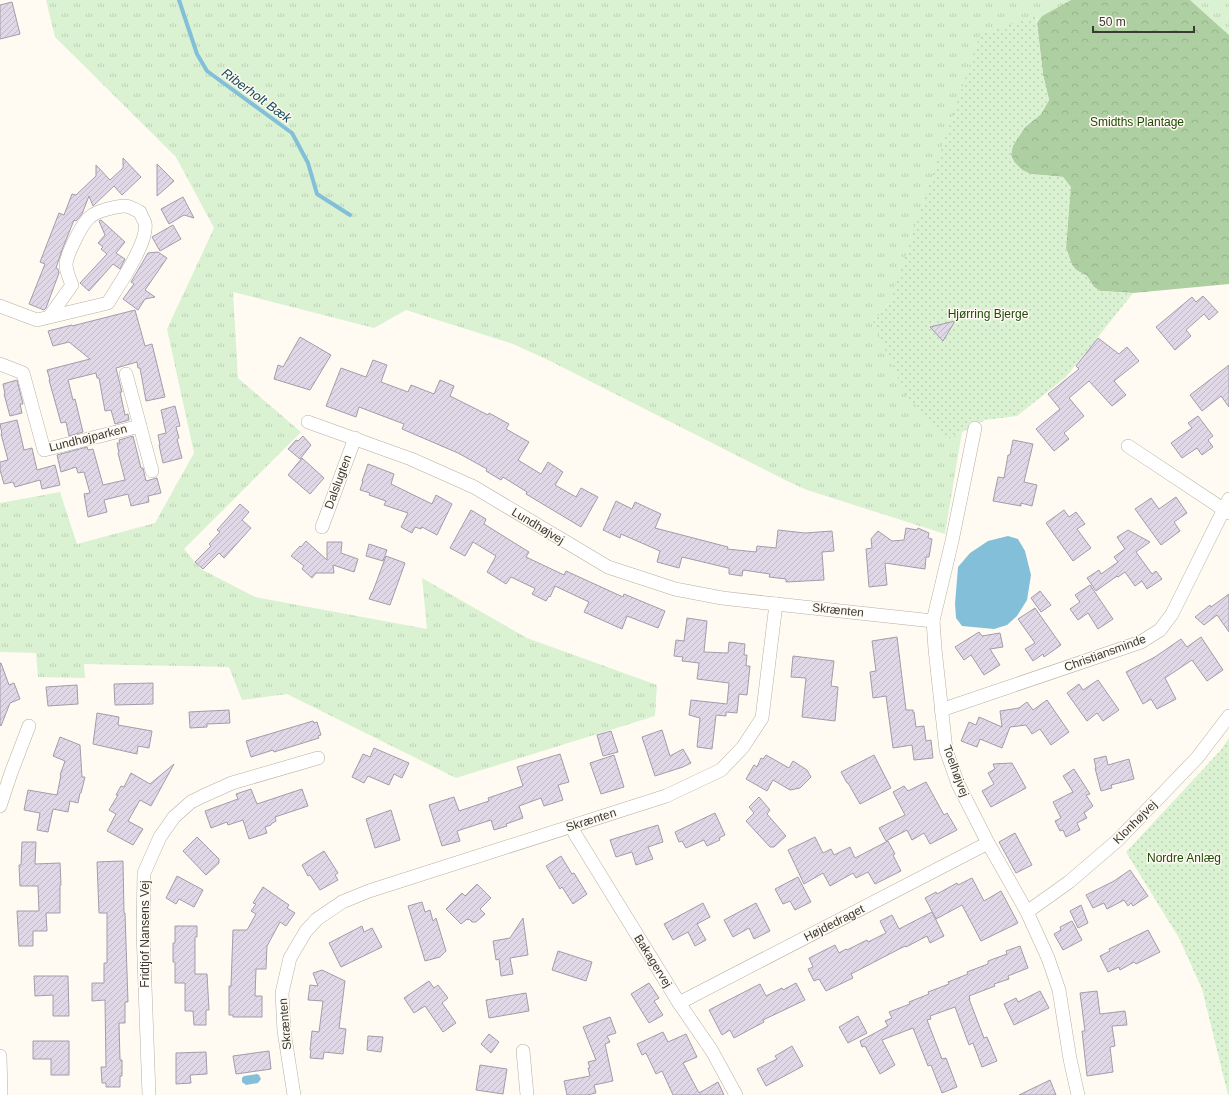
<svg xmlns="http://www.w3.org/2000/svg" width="1229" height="1095" font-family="Helvetica,sans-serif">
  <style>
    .grass { fill: url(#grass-tufts) }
    .forest { fill: url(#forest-crowns) }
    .park { fill: url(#park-dots) }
    .water { fill: #84bfda }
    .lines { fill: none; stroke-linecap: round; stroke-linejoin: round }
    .stream { stroke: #84bfda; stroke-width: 4 }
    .building { fill: url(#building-hatch); stroke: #a39caa }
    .minor-casing { stroke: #b6b0a2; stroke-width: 14 }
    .minor { stroke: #fff; stroke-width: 13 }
    .labels { text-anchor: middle; stroke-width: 3; stroke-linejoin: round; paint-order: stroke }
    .park-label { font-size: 12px; fill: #1f4909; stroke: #fffbf2 }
    .street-label { font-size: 12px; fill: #3b3933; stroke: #fffbf2 }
    .water-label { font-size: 13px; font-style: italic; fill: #1a4b5e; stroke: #fffbf2 }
  </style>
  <defs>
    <pattern id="grass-tufts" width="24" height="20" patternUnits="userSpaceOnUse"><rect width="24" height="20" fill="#daf2d2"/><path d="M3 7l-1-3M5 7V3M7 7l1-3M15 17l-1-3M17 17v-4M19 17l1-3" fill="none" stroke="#bcd0b5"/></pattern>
    <pattern id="forest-crowns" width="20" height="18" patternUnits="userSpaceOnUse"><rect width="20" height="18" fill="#aecfa2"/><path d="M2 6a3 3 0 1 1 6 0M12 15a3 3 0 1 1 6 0" fill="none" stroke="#97b28c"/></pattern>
    <pattern id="park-dots" width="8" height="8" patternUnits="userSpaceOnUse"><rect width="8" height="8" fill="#daf2d2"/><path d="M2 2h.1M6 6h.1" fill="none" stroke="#bcd0b5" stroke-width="1.8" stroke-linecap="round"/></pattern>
    <pattern id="building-hatch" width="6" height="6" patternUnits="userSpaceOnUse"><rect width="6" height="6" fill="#e0d8e7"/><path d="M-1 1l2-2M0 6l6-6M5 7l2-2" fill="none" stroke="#c1bac7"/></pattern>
  </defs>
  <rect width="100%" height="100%" fill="#fffbf2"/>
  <g class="grass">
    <path d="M46 0H1071L1042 16 1037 23 1036 16 889 304 873 322 947 440 962 432 945 534 807 490 787 481 548 360 513 344 406 310 374 328 233 292 238 378 301 432 184 549 201 569 255 597 427 629 422 578 527 638 657 685 655 716 456 778 287 694 242 700 229 667 84 664 85 678 38 677 36 653 0 652V503L60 492 77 544 155 523 194 453 167 329 214 228 176 157 55 37Z"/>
    <path d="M1190 0H1229V35Z"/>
  </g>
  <path class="forest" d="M1071 0H1190L1229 35V284L1133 293 1100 291 1094 287 1087 276 1076 270 1072 265 1066 248 1070 187 1063 177 1030 174 1022 170 1014 162 1011 155 1012 146 1025 127 1041 114 1049 100 1043 75 1037 23 1042 16Z"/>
  <g class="park">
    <path d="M1036 16 1043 75 1049 100 1041 114 1025 127 1013 146 1011 155 1014 162 1022 170 1030 174 1063 177 1071 187 1066 248 1072 265 1076 270 1087 276 1094 287 1100 291 1133 293 1066 377 1017 416 985 420 947 440 905 394 873 322 889 304 980 35Z"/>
    <path d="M1229 738V1095H1228L1202 989 1179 938 1126 852 1220 751Z"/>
  </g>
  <g class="water">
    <path d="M1008 536 1018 539 1025 551 1031 575 1027 600 1017 616 1007 625 994 629 962 626 956 618 955 604 958 567 970 553 988 541Z"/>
    <path d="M257 1074 259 1075 261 1079 258 1083 246 1085 242 1082V1078L244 1076Z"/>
  </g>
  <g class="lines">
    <path class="stream" d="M179 0 197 54 207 71 292 133 308 163 317 194 350 215"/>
  </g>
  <g class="building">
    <path d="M12 2 20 34 0 39V5Z"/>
    <path d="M123 158 141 177 122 195 114 186 93 206 89 196 82 214 76 221 74 220 62 250 56 268 58 269 59 273 46 308 44 310 29 304 45 264 40 262 59 213 64 215 72 194 76 195 96 176V165L110 180 123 168Z"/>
    <path d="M157 164 174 181 157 196Z"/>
    <path d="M183 197 194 218 184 215 169 224 161 209Z"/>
    <path d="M101 220 125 242 116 253 125 259 120 269 113 264 89 291 80 283 107 254 101 249 103 247 98 243 105 235 99 221Z"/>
    <path d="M173 225 181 239 160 251 152 237Z"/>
    <path d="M158 252 167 258 145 290 155 297 145 299 138 310 123 299 134 284 131 282 148 253Z"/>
    <path d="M1203 296 1218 312 1209 320 1204 314 1186 330 1191 336 1175 350 1156 327 1192 297 1196 302Z"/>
    <path d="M135 310 145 346 152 344 165 397 146 401 140 368H138L137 362 116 368 122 392H120L125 415 128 414 129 420 115 424 111 410 105 411 99 378H97L96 373 68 380 73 400 75 399 83 432 69 436 66 422 61 423 49 380H50L47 370 90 359 69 342 53 346 48 331 72 325V326Z"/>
    <path d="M955 321 943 341 930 327Z"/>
    <path d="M300 337 331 355 310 390 274 379 278 365 283 367Z"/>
    <path d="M1098 338 1119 354 1127 347 1139 361 1114 381 1126 395 1112 406 1089 381 1069 398 1084 416 1064 433 1069 439 1054 451 1036 429 1060 409 1048 394 1079 369 1076 366Z"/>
    <path d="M373 360 387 365 381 382 408 392 411 385 434 394 440 380 454 386 450 396 488 415 489 413 509 424 506 429 529 442 518 460 541 474 548 462 563 472 555 485 576 497 581 488 598 497 581 527 526 494 527 492 503 477 501 480 486 471 487 469 458 453 402 429 404 424 359 407 356 417 326 406 341 368 366 377Z"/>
    <path d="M1229 365V407L1221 396 1202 411 1190 395Z"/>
    <path d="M17 380 23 404H20L22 413 10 416 4 394H5L3 384Z"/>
    <path d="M175 406 180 426 176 427 179 438 177 439 182 458 163 463 159 445H160L158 435 166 433 161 410Z"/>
    <path d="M1198 416 1213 436 1208 440 1213 447 1202 455 1197 448 1182 458 1171 443 1192 428 1188 423Z"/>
    <path d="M17 420 24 450 32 448 37 470 55 465 60 485 42 489 40 480 15 487 13 482 4 484 0 470V462L8 460 1 434H2L0 424Z"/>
    <path d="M133 436 141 468H143L146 481 157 478 161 493 148 496 149 502 131 506 128 494 104 500 107 512 88 517 84 494 90 493 84 472 78 473 76 467 61 472 57 455 87 447 88 450 93 449 103 485 125 480 118 453H119L117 443H120L119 440Z"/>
    <path d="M303 436 311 445 300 459 288 449 296 440 298 441Z"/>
    <path d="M1013 440 1033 444 1024 482 1037 485 1032 506 1021 503V506L993 501 998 477 1004 478 1008 455H1010Z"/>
    <path d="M302 458 324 478 310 494 288 475Z"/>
    <path d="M368 464 394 474 391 484 432 504 436 495 452 504 437 535 422 527 421 529 415 527 412 533 401 527 408 513 384 505 386 501 369 495 370 493 360 490 363 481H362Z"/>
    <path d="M1176 497 1187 513 1174 522 1180 531 1161 545 1135 509 1151 498 1159 509Z"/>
    <path d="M616 501 632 509 635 502 661 514 655 528 728 547 727 549 756 552 757 546 776 548 778 530 805 533 832 531 834 551 822 552 824 580 786 582V579L769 577 770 574 743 570 742 576 729 574V568H728L682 557 679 568 657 562 660 551 621 534 620 538 603 530Z"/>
    <path d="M240 504 249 512 242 520 251 528 224 558 219 553 203 569 195 562 211 546 209 544 220 532 217 530Z"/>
    <path d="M471 510 486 519 484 524 529 552 526 557 564 575 566 571 623 597 624 594 665 611 658 628 627 616 622 629 584 612 589 602 555 586 550 597 549 596 546 601 532 594 535 589 534 588 511 577 506 584 487 572 496 556 473 542 465 556 450 548Z"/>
    <path d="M1064 510 1069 517 1076 512 1085 524 1077 529 1091 548 1073 561 1046 523Z"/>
    <path d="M906 528 917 530 918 528 929 533 928 538 932 539 929 557H926L925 569 885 563 887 585 869 587 866 549 872 548 871 539 878 531 892 541 904 540Z"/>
    <path d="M1128 530 1150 542 1136 552 1152 574 1156 571 1162 579 1147 589 1142 581 1135 586 1125 572 1118 577 1117 576 1096 591 1087 578 1099 570 1101 574 1118 562 1114 557 1125 549 1117 537Z"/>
    <path d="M306 541 327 560V542H342L341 553 358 559 354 572 333 565 334 573H316L312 578 302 569 304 566 291 556 300 546 301 547Z"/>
    <path d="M369 544 387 550 383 561 366 556Z"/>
    <path d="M386 556 405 563 390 605 369 599 372 592 373 591Z"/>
    <path d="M1090 585 1113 619 1098 629 1088 613 1078 620 1070 609 1080 602 1075 595Z"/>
    <path d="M1040 591 1051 605 1041 612 1031 598Z"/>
    <path d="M1229 594V632L1217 615 1204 625 1195 617 1210 605 1211 607Z"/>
    <path d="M1035 608 1061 645 1044 657 1043 654 1033 661 1025 649 1035 643 1018 619Z"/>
    <path d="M687 618 707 621 704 652 728 653 729 642 745 644 744 655H747L746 666H750L747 695 739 694 737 713 726 712V716L716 715 712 749 697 747 700 718 689 715 691 700 727 704 729 683 697 679 699 663 682 661 683 657 674 656 676 640 684 641Z"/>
    <path d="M979 632 982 636 1000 633 1003 647 990 649 1000 665 984 675 971 655 964 660 955 647Z"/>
    <path d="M897 637 906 710H913V712H914L916 727 924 726 926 741 931 740 933 758 914 760 912 745 893 748 886 696 873 698 870 672 876 671 872 641Z"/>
    <path d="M1201 637 1223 670 1207 681 1192 660 1165 678 1176 699 1157 709 1151 699 1143 704 1126 672 1155 657 1181 639 1187 647Z"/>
    <path d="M793 656 834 661 831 686 838 687 835 721 802 717 806 678 791 677Z"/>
    <path d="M0 663H1L9 685 14 683 20 699 10 703 1 726 0 725Z"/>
    <path d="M1098 680 1119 710 1103 721 1097 713 1087 721 1067 693 1079 684 1083 690Z"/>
    <path d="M153 683V704L115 705 114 684Z"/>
    <path d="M77 685 78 704 48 706 46 687Z"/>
    <path d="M1047 700 1069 732 1051 745 1040 729 1032 734 1026 725 1010 727 1002 748 980 739 977 747 961 741 969 722 976 725 979 717 1002 727 1000 711 1019 708 1027 702 1033 710Z"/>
    <path d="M229 710 230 723 207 724V727L190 728 189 712Z"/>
    <path d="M97 713 119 717 118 725 152 731 149 748 138 746 137 754 93 744Z"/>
    <path d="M313 721 314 723 317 722 321 735 318 736 319 738 274 752 273 750 251 757 246 741Z"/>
    <path d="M662 730 670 756 683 749 691 763 683 767 655 776 642 737Z"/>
    <path d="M611 731 618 752 603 756 597 735Z"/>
    <path d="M60 737 80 745 82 777H85L81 793H80L78 803 70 801 68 812 53 809 48 832 37 830 40 813 24 810 28 790 57 795 61 775H60L65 761 53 756Z"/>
    <path d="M374 748 409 763 402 778 394 774 389 785 368 776 364 783 352 777 363 754 370 757Z"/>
    <path d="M560 754 569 782 558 785 563 800 544 806 541 798 519 806 523 818 506 824 507 826 494 830 491 820 457 831 460 841 442 846 429 805 454 797 459 811 489 801 488 798 523 786 517 767Z"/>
    <path d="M614 755 624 787 601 794 590 763Z"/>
    <path d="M766 755 789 768 793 761 807 770 811 777 800 788 790 790 773 780 767 791 746 779 754 765 757 767 761 758 763 759Z"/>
    <path d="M874 755 891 788 860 804 848 783H847L841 772Z"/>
    <path d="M1106 756 1108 765 1129 759 1134 779 1111 785 1112 788 1101 791 1095 768H1096L1094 759Z"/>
    <path d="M1012 763 1026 788 991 807 982 791 994 784 988 773 995 769 993 764Z"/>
    <path d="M174 764 151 806 140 800 128 821 143 829 133 845 107 831 116 814 109 810 118 795H116L121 786 124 787 131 773 150 784Z"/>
    <path d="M1074 769 1090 794 1086 795 1093 806 1084 813 1087 818 1077 823 1080 830 1066 837 1063 830 1060 831 1055 821 1061 818 1053 802 1073 792 1063 776Z"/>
    <path d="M926 782 944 815 947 813 957 830 930 844 924 833 912 840 907 830 886 841 879 828 905 815 893 792 904 786 908 791Z"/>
    <path d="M251 789 257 804 302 789 308 806 275 817 276 821 271 824V825L265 827 267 833 249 839 243 820 228 825 227 822 211 828 205 811 238 799 236 794Z"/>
    <path d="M759 797 770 810 767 814 786 836 774 847H770L746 821 754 813 749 807Z"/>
    <path d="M391 810 400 840 375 848 366 819Z"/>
    <path d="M715 813 725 835 719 838 720 840 707 846 704 840 686 848 682 841 679 842 675 832Z"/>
    <path d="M658 825 663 842 648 847 653 859 636 865 632 852 616 857 610 840Z"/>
    <path d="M1015 833 1032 865 1016 873 999 842Z"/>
    <path d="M197 837 219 859V863L206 875 183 851Z"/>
    <path d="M815 837 823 853 831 849 834 855 850 847 855 858 888 841 895 854 893 855 901 871 875 884 868 872 856 878 853 873 830 886 823 873 804 884 788 850Z"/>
    <path d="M22 842H36L35 864 60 863 61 885H60V913H46L47 931H33V946H19L17 911H39L38 886H20L19 865H21Z"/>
    <path d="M324 851 338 873 335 875 338 880 320 890 310 875 308 876 302 865Z"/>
    <path d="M561 856 572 874 574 873 587 894 573 904 562 887 560 889 546 866Z"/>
    <path d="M123 861 124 913H125L128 1002H125V1023H119L120 1060H122V1076H120V1087H106V1083H102L101 1067H106L105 1000 92 1001V983H104V963H107V913H99L97 862Z"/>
    <path d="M1130 870 1148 896 1133 906 1131 903 1128 906 1124 900 1107 909 1104 903 1093 908 1086 895 1114 881Z"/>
    <path d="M177 876 203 890 194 907 179 899 176 904 166 898Z"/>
    <path d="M798 877 811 902 795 910 790 901 783 904 775 889Z"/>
    <path d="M972 878 984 901 1001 891 1018 923 981 941 962 905 936 919 925 898 936 892 937 894 957 883 958 885Z"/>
    <path d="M477 884 491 898 480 909 485 914 476 922H472L469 919 467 920V919L461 924 446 909 462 893 465 896Z"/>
    <path d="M263 887 289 905 287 908 295 913 286 926 280 922 267 946 266 969H256L255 996H262V1017H233V1015H229V986H231L233 930H247L256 914 251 911 256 904 253 903Z"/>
    <path d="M422 902 425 912 430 910 433 921 436 918 446 951 440 957 425 961 408 906Z"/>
    <path d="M703 903 710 917 697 924 706 940 695 946 688 932 673 940 664 924Z"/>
    <path d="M756 903 770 931 754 939 749 928 733 937 724 920Z"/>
    <path d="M1081 905 1088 923 1078 928 1070 911Z"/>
    <path d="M932 912 944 936 930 943 927 936 906 947 905 946 851 974 853 978 826 991 819 979 814 981 808 969 813 967 809 958 835 945 839 953 846 949 847 950 867 940 868 942 886 933 880 921 892 915 899 929Z"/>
    <path d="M523 918 528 955 510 958 513 974 501 976 499 959 496 960 493 941 510 938Z"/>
    <path d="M1072 921 1082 940 1063 950 1054 934 1061 930 1060 927Z"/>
    <path d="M175 926H197V937H195V974H207L209 1010H206V1025H194L193 1011H185V983H175V962H173V943H175Z"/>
    <path d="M362 926 364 932 372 928 382 947 341 967 329 943Z"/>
    <path d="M1148 930 1160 952 1136 964 1134 962 1120 970 1119 967 1108 972 1100 956 1110 951 1109 949Z"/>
    <path d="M1020 946 1028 968 1008 976 1009 979 994 984 995 986 969 996 970 999H969L984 1038 987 1037 997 1061 982 1067 973 1043 969 1045 955 1007 930 1016 931 1019 927 1020 942 1059 946 1058 957 1087 942 1093 931 1065 928 1066 913 1028 882 1040 895 1065 880 1074 865 1046 862 1047 860 1041 888 1026 885 1021 892 1018 889 1012 910 1004 909 1002 929 994 928 992 949 984 948 982 968 974 967 972 988 964V961L1007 954 1006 951Z"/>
    <path d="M558 951 592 962 586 981 552 970Z"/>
    <path d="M322 970 345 981 339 1028 346 1029 343 1054 324 1052 323 1059 310 1058 311 1050H310L312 1031 319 1032 323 1001 308 1000 310 985 318 986 313 973Z"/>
    <path d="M34 976H68L69 1016H53V995L35 996Z"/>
    <path d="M429 981 434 988 438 985 448 998 442 1003 456 1023 443 1032 425 1006 414 1013 404 998Z"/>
    <path d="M649 983 659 998 654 1001 663 1015 649 1023 631 994Z"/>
    <path d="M796 983 805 1000 763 1020 764 1022 734 1038 730 1030 722 1035 709 1010 760 984 766 996 782 988 783 990Z"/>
    <path d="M1040 991 1049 1008 1014 1025 1004 1004 1016 998 1018 1002Z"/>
    <path d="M1097 991 1100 1014 1125 1011 1127 1025 1112 1026 1115 1046 1110 1047 1113 1072 1087 1076 1082 1031H1085L1080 993Z"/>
    <path d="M526 993 529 1011 489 1018 486 1000Z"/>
    <path d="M858 1016 867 1033 848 1043 839 1027Z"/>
    <path d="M610 1017 616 1033 607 1036 610 1042 605 1044 613 1081 594 1085 596 1093 587 1095H567L564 1081 590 1076 588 1068H590L588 1062 596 1060 583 1027Z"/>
    <path d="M663 1032 668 1042 686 1034 697 1057 683 1063 699 1093 718 1082 724 1095H673L662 1071 656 1074 646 1053 642 1055 637 1044Z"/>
    <path d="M489 1034 499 1042 491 1053 481 1044Z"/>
    <path d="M368 1036 383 1037 381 1052 367 1050Z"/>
    <path d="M33 1041H69V1075H51V1059H33Z"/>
    <path d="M792 1046 803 1066 766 1086 757 1069 777 1059 775 1056Z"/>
    <path d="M269 1051 271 1069 236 1074 233 1056Z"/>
    <path d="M206 1052 207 1074 190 1075 191 1083 176 1084V1053Z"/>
    <path d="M480 1065 507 1069 503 1094 476 1090Z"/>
    <path d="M1050 1080 1056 1095H1019Z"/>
  </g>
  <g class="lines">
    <g class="minor-casing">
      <g id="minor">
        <path d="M0 306 37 320 108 303C118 286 149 242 145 223 144 220 141 216 140 212 135 210 130 206 125 206 117 206 96 211 90 217 82 223 67 254 66 264 66 271 69 278 72 285L49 317"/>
        <path d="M0 364 23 373 44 450 140 426"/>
        <path d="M126 374 152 471"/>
        <path d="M308 422 411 459 474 487 608 567 675 589 722 598 776 604"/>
        <path d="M975 428 952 541 933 621 935 649 946 750 958 784 988 843 1027 912 1048 958 1059 990 1070 1059 1078 1095"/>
        <path d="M1128 446 1229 513"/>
        <path d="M322 527 355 438"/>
        <path d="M941 710 1141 642 1160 630 1172 614 1229 499"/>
        <path d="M0 806 11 773 29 726"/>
        <path d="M572 827 575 834 679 1003 712 1051 736 1095"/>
        <path d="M1027 912 1069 882 1118 840 1197 758 1229 716"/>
        <path d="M679 1003 988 843"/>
        <path d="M523 1051 527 1095"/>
        <path d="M0 1056 1 1095"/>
        <path d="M149 1095 143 931 144 873 160 837 174 817 191 802 203 796 232 783 318 758"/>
        <path d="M294 1095 284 1031 282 993 290 958 306 931 317 919 342 902 369 891 666 796 721 770 743 747 762 718 776 604 933 621"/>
      </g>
    </g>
    <use href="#minor" class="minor"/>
  </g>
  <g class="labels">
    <g class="park-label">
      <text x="1137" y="126">Smidths Plantage</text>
      <text x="988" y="318">Hjørring Bjerge</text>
      <text x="1184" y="862">Nordre Anlæg</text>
    </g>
    <g class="street-label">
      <text transform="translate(88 438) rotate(-14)" y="4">Lundhøjparken</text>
      <text transform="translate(338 482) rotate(-70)" y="4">Dalslugten</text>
      <text transform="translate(538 526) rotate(31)" y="4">Lundhøjvej</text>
      <text transform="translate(838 610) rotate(6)" y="4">Skrænten</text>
      <text transform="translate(1105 653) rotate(-20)" y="4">Christiansminde</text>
      <text transform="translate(956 771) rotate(70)" y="4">Toelhøjvej</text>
      <text transform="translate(591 820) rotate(-18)" y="4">Skrænten</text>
      <text transform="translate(1135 822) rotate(-45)" y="4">Klonhøjvej</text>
      <text transform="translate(834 923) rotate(-27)" y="4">Højdedraget</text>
      <text transform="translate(145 934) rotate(-90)" y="4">Fridtjof Nansens Vej</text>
      <text transform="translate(653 961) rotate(58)" y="4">Bakagervej</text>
      <text transform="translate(285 1024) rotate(-95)" y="4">Skrænten</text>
    </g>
    <g class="water-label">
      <text transform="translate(257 95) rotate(36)" y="5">Riberholt Bæk</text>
    </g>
  </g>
  <path d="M1093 26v6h101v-6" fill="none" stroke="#3b3933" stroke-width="2"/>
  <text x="1099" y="26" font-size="12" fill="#3b3933" stroke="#fffbf2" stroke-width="3" paint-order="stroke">50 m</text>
</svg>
